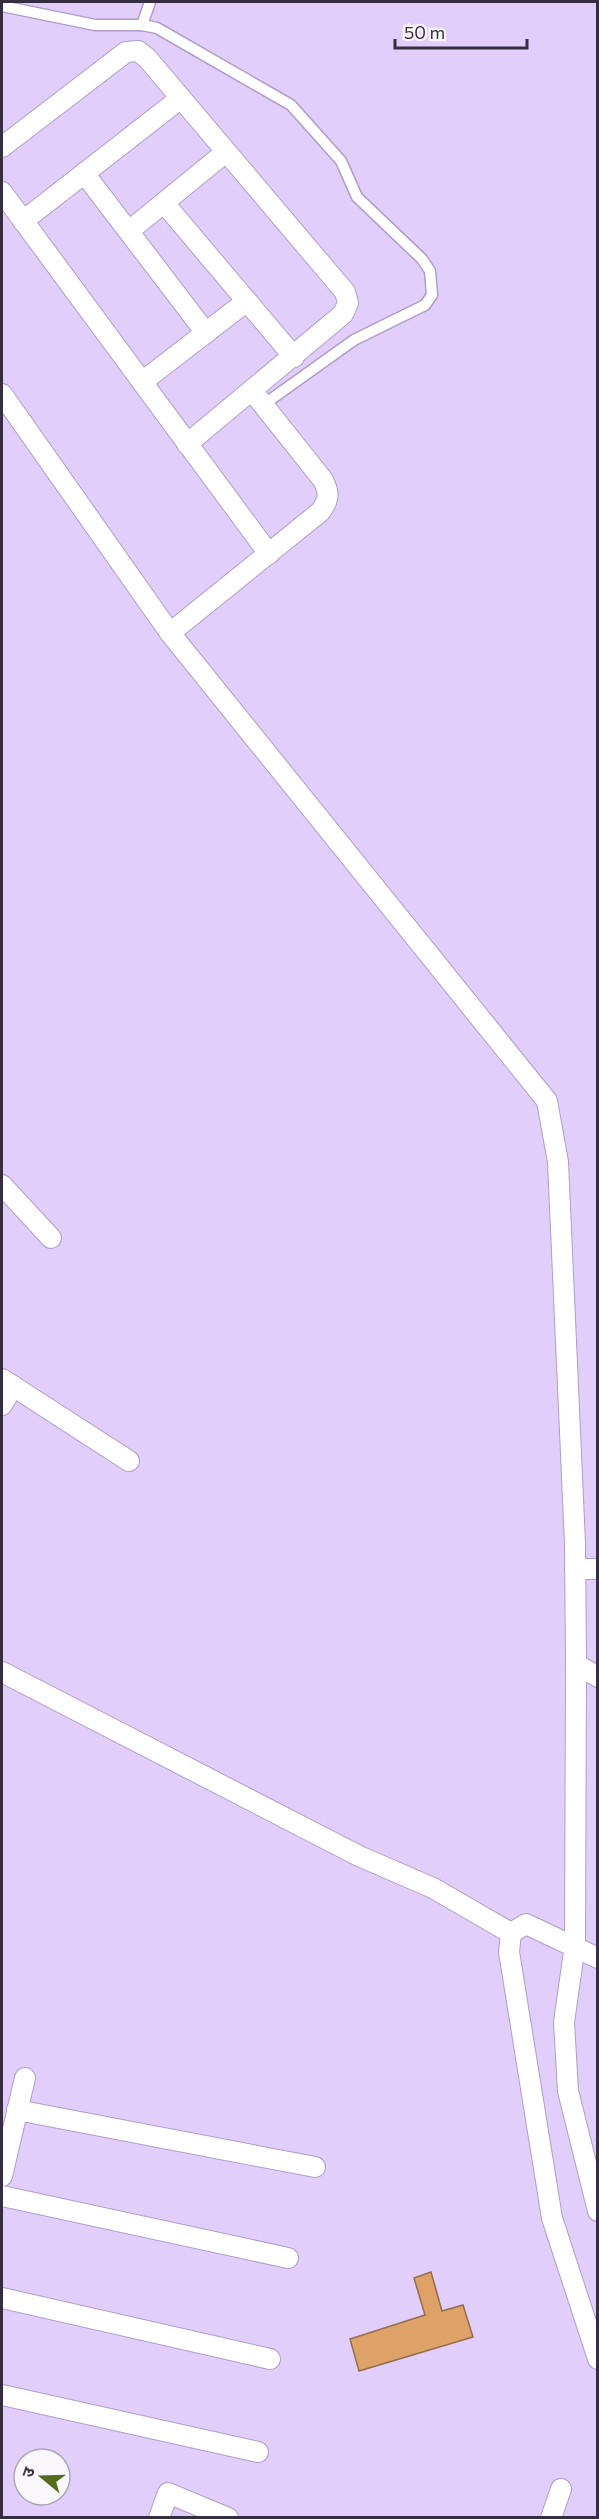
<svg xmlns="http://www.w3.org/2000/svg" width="599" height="2519" font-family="Commissioner,'Noto Sans Devanagari',sans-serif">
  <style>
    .building { fill: #dea268; stroke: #916e4d; stroke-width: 1.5 }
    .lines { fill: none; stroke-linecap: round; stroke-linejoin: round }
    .service-casing { stroke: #b09dc8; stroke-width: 13 }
    .minor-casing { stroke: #b09dc8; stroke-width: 22 }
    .service { stroke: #fff; stroke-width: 10 }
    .minor { stroke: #fff; stroke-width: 20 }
  </style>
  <rect width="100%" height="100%" fill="#e1cefb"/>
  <path class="building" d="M431 2272 442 2311 463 2305 473 2337 359 2371 350 2339 425 2315 414 2278Z"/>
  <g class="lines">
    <g class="service-casing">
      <g id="service">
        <path d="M2 6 95 25H142L157 28 291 105 341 161 357 197 422 259 430 271 432 295 425 305 354 340 263 405"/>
        <path d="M142 25 150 2"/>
      </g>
    </g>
    <g class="minor-casing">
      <g id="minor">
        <path d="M2 147 126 52 138 51 147 58 345 292 348 303 343 314 187 444"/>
        <path d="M84 173 206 333"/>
        <path d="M2 192 269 554"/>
        <path d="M164 203 294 357"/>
        <path d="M23 221 181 98"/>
        <path d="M129 231 226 152"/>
        <path d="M142 382 247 301"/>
        <path d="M2 394 170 633 547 1101 558 1162 575 1544 576 1664 575 1945 564 2022 568 2091 598 2211"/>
        <path d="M170 633 320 512C329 500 330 494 323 480L253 392"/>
        <path d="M2 1185 51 1238"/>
        <path d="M2 1379 129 1461"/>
        <path d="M2 1405 13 1386"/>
        <path d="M575 1569H598"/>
        <path d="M576 1664 598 1677"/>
        <path d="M2 1672 359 1856 433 1888 511 1933"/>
        <path d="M598 1958 526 1924 511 1933 509 1952 552 2218 598 2359"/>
        <path d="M17 2110 315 2167"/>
        <path d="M2 2176 25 2078"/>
        <path d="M2 2196 288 2258"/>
        <path d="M2 2298 270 2359"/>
        <path d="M2 2395 258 2452"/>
        <path d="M159 2518 168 2493 228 2518"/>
        <path d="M551 2518 561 2489"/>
      </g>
    </g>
    <use href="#service" class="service"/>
    <use href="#minor" class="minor"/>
  </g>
  <rect width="599" height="2519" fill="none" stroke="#362e40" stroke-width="6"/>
  <g transform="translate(42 2477) rotate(289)"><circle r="28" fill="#f9f7fc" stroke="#aba7b1" stroke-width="1.5"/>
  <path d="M0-4.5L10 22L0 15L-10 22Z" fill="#556c1d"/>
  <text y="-9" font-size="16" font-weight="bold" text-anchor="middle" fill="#362e40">उ</text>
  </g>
  <path d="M395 39v9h132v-9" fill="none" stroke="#362e40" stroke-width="3"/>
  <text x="404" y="39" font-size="18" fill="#362e40" stroke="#f9f7fc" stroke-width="4.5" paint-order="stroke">50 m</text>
</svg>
